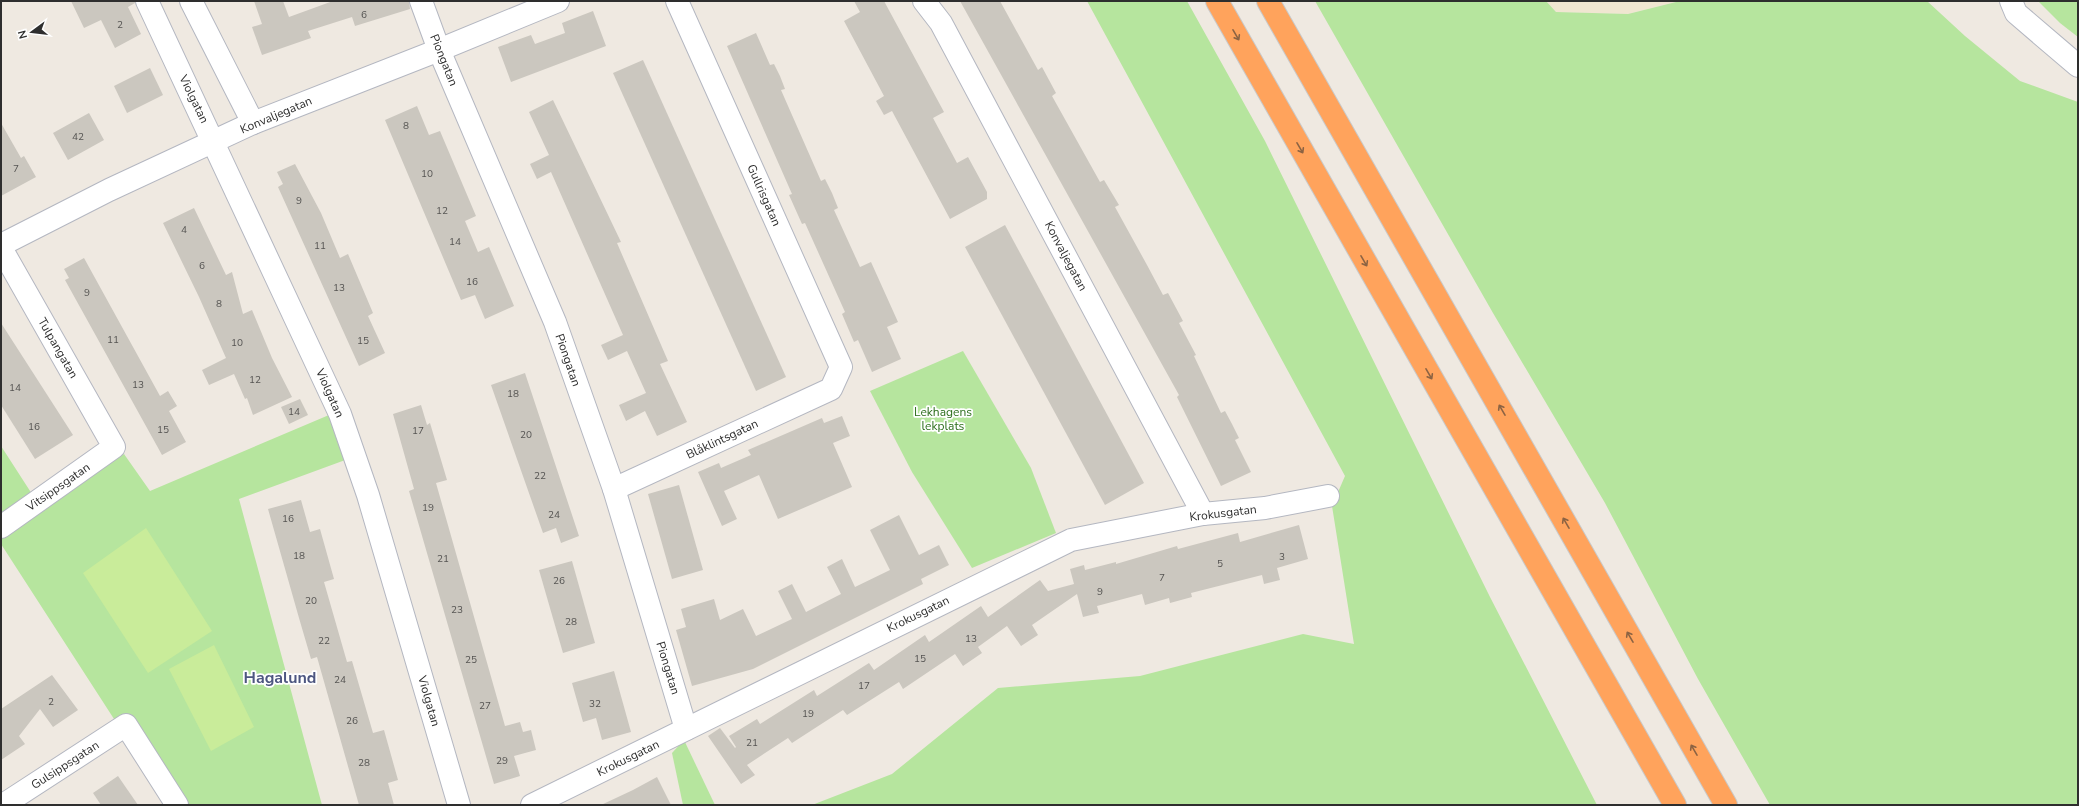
<svg xmlns="http://www.w3.org/2000/svg" width="2079" height="806" font-family="'Nunito Sans',sans-serif">
  <style>
    .education { fill: #f0e6d1 }
    .green { fill: #b6e59e }
    .pitch { fill: #c9ec9a }
    .building { fill: #cbc7bf }
    .lines { fill: none; stroke-linecap: round; stroke-linejoin: round }
    .minor-casing { stroke: #b4b7c1; stroke-width: 24 }
    .motorway-casing { stroke: #c9c9c9; stroke-width: 24 }
    .minor { stroke: #fff; stroke-width: 22 }
    .motorway { stroke: #ffa35c; stroke-width: 22 }
    .oneway { stroke: #8c6343 }
    .labels { text-anchor: middle; stroke-width: 3.5; stroke-linejoin: round; paint-order: stroke }
    .number-label { font-size: 10px; fill: #555452 }
    .street-label { font-size: 12px; fill: #2e2e2e; stroke: #fff }
    .park-label { font-size: 12px; fill: #2c6e1b; stroke: #fff }
    .district-label { font-size: 16px; font-weight: bold; fill: #4d5680; stroke: #fff }
  </style>
  <rect width="100%" height="100%" fill="#efe9e1"/>
  <path class="education" d="M1546 1H1680L1628 14 1556 12Z"/>
  <g class="green">
    <path d="M1087 1H1187L1265 141 1490 597 1597 805H812L892 774 998 688 1140 676 1303 634 1354 644 1332 506 1345 476Z"/>
    <path d="M1315 1H1546L1556 12 1628 14 1680 1H1927L1965 36 2020 81 2078 102V803L2074 805H1770L1698 679 1605 503 1493 313Z"/>
    <path d="M2038 1H2078V37L2060 23Z"/>
    <path d="M963 351 1031 468 1056 533 972 568 912 472 870 391Z"/>
    <path d="M329 415 348 459 239 499 322 805H172L114 719 1 544V446L41 508 124 454 150 491Z"/>
    <path d="M684 740 715 805H683L672 753Z"/>
  </g>
  <g class="pitch">
    <path d="M146 528 212 631 148 673 83 573Z"/>
    <path d="M214 645 254 727 211 751 169 669Z"/>
  </g>
  <g class="building">
    <path d="M71 1H135V3L128 7 141 34 115 48 101 20 84 28Z"/>
    <path d="M254 1H283L289 17 333 1H409L410 9 355 26 352 17 308 31 311 38 262 55 252 27 262 24Z"/>
    <path d="M854 1H884L944 112 933 118 957 163 968 157 987 192V199L950 219 892 111 884 115 876 101 884 96 844 21 860 12Z"/>
    <path d="M960 1H1000L1038 70 1042 67 1056 93 1052 96 1100 182 1104 180 1119 205 1115 207 1147 265 1163 295 1168 293 1183 321 1179 323 1196 355 1194 356 1221 413 1225 411 1232 424 1239 438 1235 440 1251 472 1221 486 1177 397 1179 395Z"/>
    <path d="M593 11 606 46 511 82 498 47 531 35 535 44 565 33 562 23Z"/>
    <path d="M756 33 770 65 774 64 780 76 785 89 781 90 821 181 825 179 832 193 838 208 834 210 860 267 871 262 898 322 887 327 901 359 872 372 858 340 854 342 842 314 845 312 805 223 802 224 789 195 792 194 727 46Z"/>
    <path d="M643 60 786 377 756 391 613 73Z"/>
    <path d="M150 68 163 95 127 113 114 86Z"/>
    <path d="M553 100 621 242 617 243 668 361 660 364 687 422 657 436 645 411 626 421 619 405 646 393 627 351 608 360 601 345 623 335 551 172 537 179 530 164 549 155 529 112Z"/>
    <path d="M417 106 429 135 440 131 476 216 465 221 478 252 489 247 514 306 485 319 475 295 461 300 385 120Z"/>
    <path d="M89 113 104 140 68 160 53 133Z"/>
    <path d="M1 123 21 158 24 156 36 177 1 196Z"/>
    <path d="M295 164 321 213 340 258 348 254 373 313 368 316 385 353 359 366 278 187 283 184 277 172Z"/>
    <path d="M194 208 226 275 232 272 243 314 252 310 272 358 292 397 253 415 247 398 245 399 234 374 209 385 202 370 226 358 199 297 163 223Z"/>
    <path d="M1005 225 1144 483 1105 505 965 247Z"/>
    <path d="M84 258 160 396 168 391 177 406 169 411 186 442 162 455 65 280 69 278 64 269Z"/>
    <path d="M1 323 73 435 35 459 1 405Z"/>
    <path d="M525 373 579 536 561 543 556 528 543 533 491 385Z"/>
    <path d="M300 399 308 415 289 424 281 407Z"/>
    <path d="M421 405 427 425 430 423 447 480 436 483 505 726 520 722 523 732 531 730 536 750 514 756 520 776 494 784 409 491 414 489 393 414Z"/>
    <path d="M842 416 850 436 833 443 852 487 778 519 759 475 724 491 737 519 722 526 698 472 719 463 721 468 751 455 748 450 822 418 824 423Z"/>
    <path d="M679 485 703 570 672 579 648 494Z"/>
    <path d="M301 500 310 532 320 529 334 579 324 582 347 662 352 661 373 733 384 730 398 780 388 783 394 805H359L317 657 311 659 299 618 268 509Z"/>
    <path d="M899 515 919 555 939 545 949 565 921 579 923 584 753 669 692 686 676 630 686 627 681 609 714 599 720 620 743 609 756 636 792 619 778 591 792 584 806 612 841 594 827 567 842 559 855 587 890 570 870 530Z"/>
    <path d="M1299 525 1308 559 1277 568 1280 580 1264 584 1262 575 1191 593 1192 597 1170 603 1169 598 1145 605 1142 594 1097 606 1099 613 1083 617 1077 594 1032 625 1038 635 1021 646 1007 626 978 647 982 653 963 666 955 654 903 689 899 682 847 715 843 710 792 743 788 738 747 765 755 775 741 784 708 736 720 728 735 748 736 747 729 736 757 719 760 724 814 690 817 696 869 663 874 670 925 635 929 642 981 606 988 617 1040 580 1048 591 1074 584 1070 569 1084 565 1085 570 1116 562V564L1177 546 1178 549 1238 533 1240 542Z"/>
    <path d="M572 561 595 643 563 653 539 570Z"/>
    <path d="M614 671 631 732 602 740 596 718 583 722 572 683Z"/>
    <path d="M52 675 78 710 53 727 40 709 19 736 25 744 1 760V709Z"/>
    <path d="M118 776 138 805H101L93 793Z"/>
    <path d="M657 777 671 805H601L633 790Z"/>
  </g>
  <g class="lines">
    <g class="minor-casing">
      <g id="minor">
        <path d="M147 1 340 414 368 495 459 805"/>
        <path d="M191 1 253 123"/>
        <path d="M421 1 439 50 555 322 614 489 686 729"/>
        <path d="M924 1 941 23 1203 514"/>
        <path d="M2011 1 2016 13 2078 66"/>
        <path d="M1 245 109 190 253 123 439 50 558 1"/>
        <path d="M1 248 114 447 1 527"/>
        <path d="M614 489 831 389 841 367 677 1"/>
        <path d="M3 805 126 725 177 805"/>
        <path d="M532 805 1071 540 1203 514 1265 508 1328 496"/>
      </g>
    </g>
    <g class="motorway-casing">
      <g id="motorway">
        <path d="M1217 1 1675 805"/>
        <path d="M1268 1 1726 805"/>
      </g>
    </g>
    <use href="#minor" class="minor"/>
    <use href="#motorway" class="motorway"/>
  </g>
  <defs><path id="oneway-shaft" d="M-6 0H5M1.5-3L5.5 0L1.5 3" fill="none" stroke-width="1.6" stroke-linecap="round" stroke-linejoin="round"/></defs>
  <g class="oneway">
    <use href="#oneway-shaft" transform="translate(1236 35) rotate(60)"/>
    <use href="#oneway-shaft" transform="translate(1300 148) rotate(60)"/>
    <use href="#oneway-shaft" transform="translate(1364 261) rotate(60)"/>
    <use href="#oneway-shaft" transform="translate(1429 374) rotate(60)"/>
    <use href="#oneway-shaft" transform="translate(1502 410) rotate(-120)"/>
    <use href="#oneway-shaft" transform="translate(1566 523) rotate(-120)"/>
    <use href="#oneway-shaft" transform="translate(1630 637) rotate(-120)"/>
    <use href="#oneway-shaft" transform="translate(1694 750) rotate(-120)"/>
  </g>
  <g class="labels">
    <g class="number-label">
      <text x="364" y="18">6</text>
      <text x="120" y="28">2</text>
      <text x="406" y="129">8</text>
      <text x="78" y="140">42</text>
      <text x="16" y="172">7</text>
      <text x="427" y="177">10</text>
      <text x="299" y="204">9</text>
      <text x="442" y="214">12</text>
      <text x="184" y="233">4</text>
      <text x="455" y="245">14</text>
      <text x="320" y="249">11</text>
      <text x="202" y="269">6</text>
      <text x="472" y="285">16</text>
      <text x="339" y="291">13</text>
      <text x="87" y="296">9</text>
      <text x="219" y="307">8</text>
      <text x="113" y="343">11</text>
      <text x="363" y="344">15</text>
      <text x="237" y="346">10</text>
      <text x="255" y="383">12</text>
      <text x="138" y="388">13</text>
      <text x="15" y="391">14</text>
      <text x="513" y="397">18</text>
      <text x="294" y="415">14</text>
      <text x="34" y="430">16</text>
      <text x="163" y="433">15</text>
      <text x="418" y="434">17</text>
      <text x="526" y="438">20</text>
      <text x="540" y="479">22</text>
      <text x="428" y="511">19</text>
      <text x="554" y="518">24</text>
      <text x="288" y="522">16</text>
      <text x="299" y="559">18</text>
      <text x="1282" y="560">3</text>
      <text x="443" y="562">21</text>
      <text x="1220" y="567">5</text>
      <text x="1162" y="581">7</text>
      <text x="559" y="584">26</text>
      <text x="1100" y="595">9</text>
      <text x="311" y="604">20</text>
      <text x="457" y="613">23</text>
      <text x="571" y="625">28</text>
      <text x="971" y="642">13</text>
      <text x="324" y="644">22</text>
      <text x="920" y="662">15</text>
      <text x="471" y="663">25</text>
      <text x="340" y="683">24</text>
      <text x="864" y="689">17</text>
      <text x="51" y="705">2</text>
      <text x="595" y="707">32</text>
      <text x="485" y="709">27</text>
      <text x="808" y="717">19</text>
      <text x="352" y="724">26</text>
      <text x="752" y="746">21</text>
      <text x="502" y="764">29</text>
      <text x="364" y="766">28</text>
    </g>
    <g class="street-label">
      <text transform="translate(444 60) rotate(68)" y="4">Piongatan</text>
      <text transform="translate(194 99) rotate(64)" y="4">Violgatan</text>
      <text transform="translate(276 115) rotate(-23)" y="4">Konvaljegatan</text>
      <text transform="translate(764 195) rotate(66)" y="4">Gullrisgatan</text>
      <text transform="translate(1066 256) rotate(62)" y="4">Konvaljegatan</text>
      <text transform="translate(58 348) rotate(60)" y="4">Tulpangatan</text>
      <text transform="translate(568 360) rotate(71)" y="4">Piongatan</text>
      <text transform="translate(330 393) rotate(66)" y="4">Violgatan</text>
      <text transform="translate(722 439) rotate(-25)" y="4">Blåklintsgatan</text>
      <text transform="translate(58 487) rotate(-35)" y="4">Vitsippsgatan</text>
      <text transform="translate(1223 513) rotate(-7)" y="4">Krokusgatan</text>
      <text transform="translate(918 614) rotate(-26)" y="4">Krokusgatan</text>
      <text transform="translate(668 668) rotate(73)" y="4">Piongatan</text>
      <text transform="translate(429 701) rotate(74)" y="4">Violgatan</text>
      <text transform="translate(628 758) rotate(-26)" y="4">Krokusgatan</text>
      <text transform="translate(65 765) rotate(-33)" y="4">Gulsippsgatan</text>
    </g>
    <g class="park-label">
      <text x="943" y="416">Lekhagens<tspan x="943" dy="14">lekplats</tspan></text>
    </g>
    <g class="district-label">
      <text x="280" y="683">Hagalund</text>
    </g>
  </g>
  <rect width="2079" height="806" fill="none" stroke="#2e2e2e" stroke-width="4"/>
  <g transform="translate(32 32) rotate(255)" stroke="#ffffff" stroke-width="3" paint-order="stroke">
  <path d="M0-3L7 15L0 10L-7 15Z" fill="#2e2e2e"/>
  <text y="-6" font-size="11" font-weight="bold" text-anchor="middle" fill="#2e2e2e">N</text>
  </g>
</svg>
